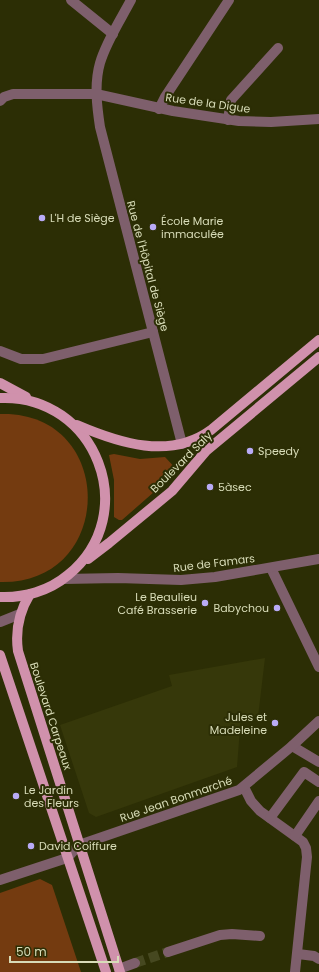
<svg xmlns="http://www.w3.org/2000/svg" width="319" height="972" font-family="Poppins,sans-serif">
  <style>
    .built { fill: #36380a }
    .green { fill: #743b10 }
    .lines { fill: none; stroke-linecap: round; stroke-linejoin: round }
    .minor-tunnel { stroke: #464820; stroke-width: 10; stroke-dasharray: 10 5; stroke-linecap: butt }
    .minor { stroke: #7e5f6c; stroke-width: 10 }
    .major { stroke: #d091ac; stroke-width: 10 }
    .poi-dot { fill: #b9abf7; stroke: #2c2e05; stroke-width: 1.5 }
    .labels { text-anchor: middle; stroke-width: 4; stroke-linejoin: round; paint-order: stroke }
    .street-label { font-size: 11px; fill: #d8dcb8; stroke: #2c2e05 }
    .poi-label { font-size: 11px; fill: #d8dcb8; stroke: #2c2e05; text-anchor: start }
  </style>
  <rect width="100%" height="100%" fill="#2c2e05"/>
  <path class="built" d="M265 658 258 717 241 716 237 767 96 817 89 813 60 725 172 686 169 675Z"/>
  <g class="green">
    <path d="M0 414C117 410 117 585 0 582Z"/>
    <path d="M114 454 140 459 165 457 178 471 122 520H119L114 517V480L109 455Z"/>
    <path d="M40 879 52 885 81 972H0V893Z"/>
  </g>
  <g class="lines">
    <path class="minor-tunnel" d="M135 963 168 952"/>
    <g class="minor">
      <path d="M71 0 113 34"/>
      <path d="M131 0C121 19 106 42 100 63 94 84 97 107 100 127L182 444"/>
      <path d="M0 101 4 97 13 94H96L173 111 239 121 271 122 319 119"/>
      <path d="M159 109 165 97 229 0"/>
      <path d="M228 120 231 100 278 48"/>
      <path d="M0 351 21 359H43L153 332"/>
      <path d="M271 568 319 667"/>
      <path d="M64 579 118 578 181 580 215 577 319 559"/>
      <path d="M0 622 20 614"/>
      <path d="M292 746 319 762"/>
      <path d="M244 787 251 801 260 811 303 842 306 848 307 857 295 972"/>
      <path d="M270 818 304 772 319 782"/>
      <path d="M295 836 319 801"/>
      <path d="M0 880 67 858 79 845 239 790 292 746 319 721"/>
      <path d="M168 952 220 935 232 934 260 936"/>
      <path d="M298 954 314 956 319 959"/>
      <path d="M119 969 135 963"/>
    </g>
    <g class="major">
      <path d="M0 383 26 397"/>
      <path d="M0 398C96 394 143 514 68 575 49 591 24 598 0 597"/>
      <path d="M77 425C119 443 170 460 211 430L319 340"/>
      <path d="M88 559 109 543 172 491 206 451 319 357"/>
      <path d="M30 594C19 612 15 630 18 651L120 972"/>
      <path d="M0 655 106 972"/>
    </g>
  </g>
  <g class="poi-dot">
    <circle cx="42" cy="218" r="4"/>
    <circle cx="153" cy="227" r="4"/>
    <circle cx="250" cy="451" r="4"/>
    <circle cx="210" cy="487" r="4"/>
    <circle cx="205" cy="603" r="4"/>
    <circle cx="277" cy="608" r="4"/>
    <circle cx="275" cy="723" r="4"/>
    <circle cx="16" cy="796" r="4"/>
    <circle cx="31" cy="846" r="4"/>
  </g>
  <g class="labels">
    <g class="street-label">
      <text transform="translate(208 103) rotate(8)" y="4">Rue de la Digue</text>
      <text transform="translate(148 266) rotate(75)" y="4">Rue de l'Hôpital de Siège</text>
      <text transform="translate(181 462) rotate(-45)" y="4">Boulevard Saly</text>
      <text transform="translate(214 563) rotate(-7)" y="4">Rue de Famars</text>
      <text transform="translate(51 716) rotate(72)" y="4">Boulevard Carpeaux</text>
      <text transform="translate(176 799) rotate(-19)" y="4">Rue Jean Bonmarché</text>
    </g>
    <g class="poi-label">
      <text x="50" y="222">L'H de Siège</text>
      <text x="161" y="225">École Marie<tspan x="161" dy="13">immaculée</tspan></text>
      <text x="258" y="455">Speedy</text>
      <text x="218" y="491">5àsec</text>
      <text x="197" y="601" text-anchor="end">Le Beaulieu<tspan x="197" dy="13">Café Brasserie</tspan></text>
      <text x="269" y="612" text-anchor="end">Babychou</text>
      <text x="267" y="721" text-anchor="end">Jules et<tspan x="267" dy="13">Madeleine</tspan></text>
      <text x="24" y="794">Le Jardin<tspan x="24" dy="13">des Fleurs</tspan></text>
      <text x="39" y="850">David Coiffure</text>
    </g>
  </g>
  <path d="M10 956v6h108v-6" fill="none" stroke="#d8dcb8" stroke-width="2"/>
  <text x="16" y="956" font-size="12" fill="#d8dcb8" stroke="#2c2e05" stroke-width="3" paint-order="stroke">50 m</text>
</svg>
